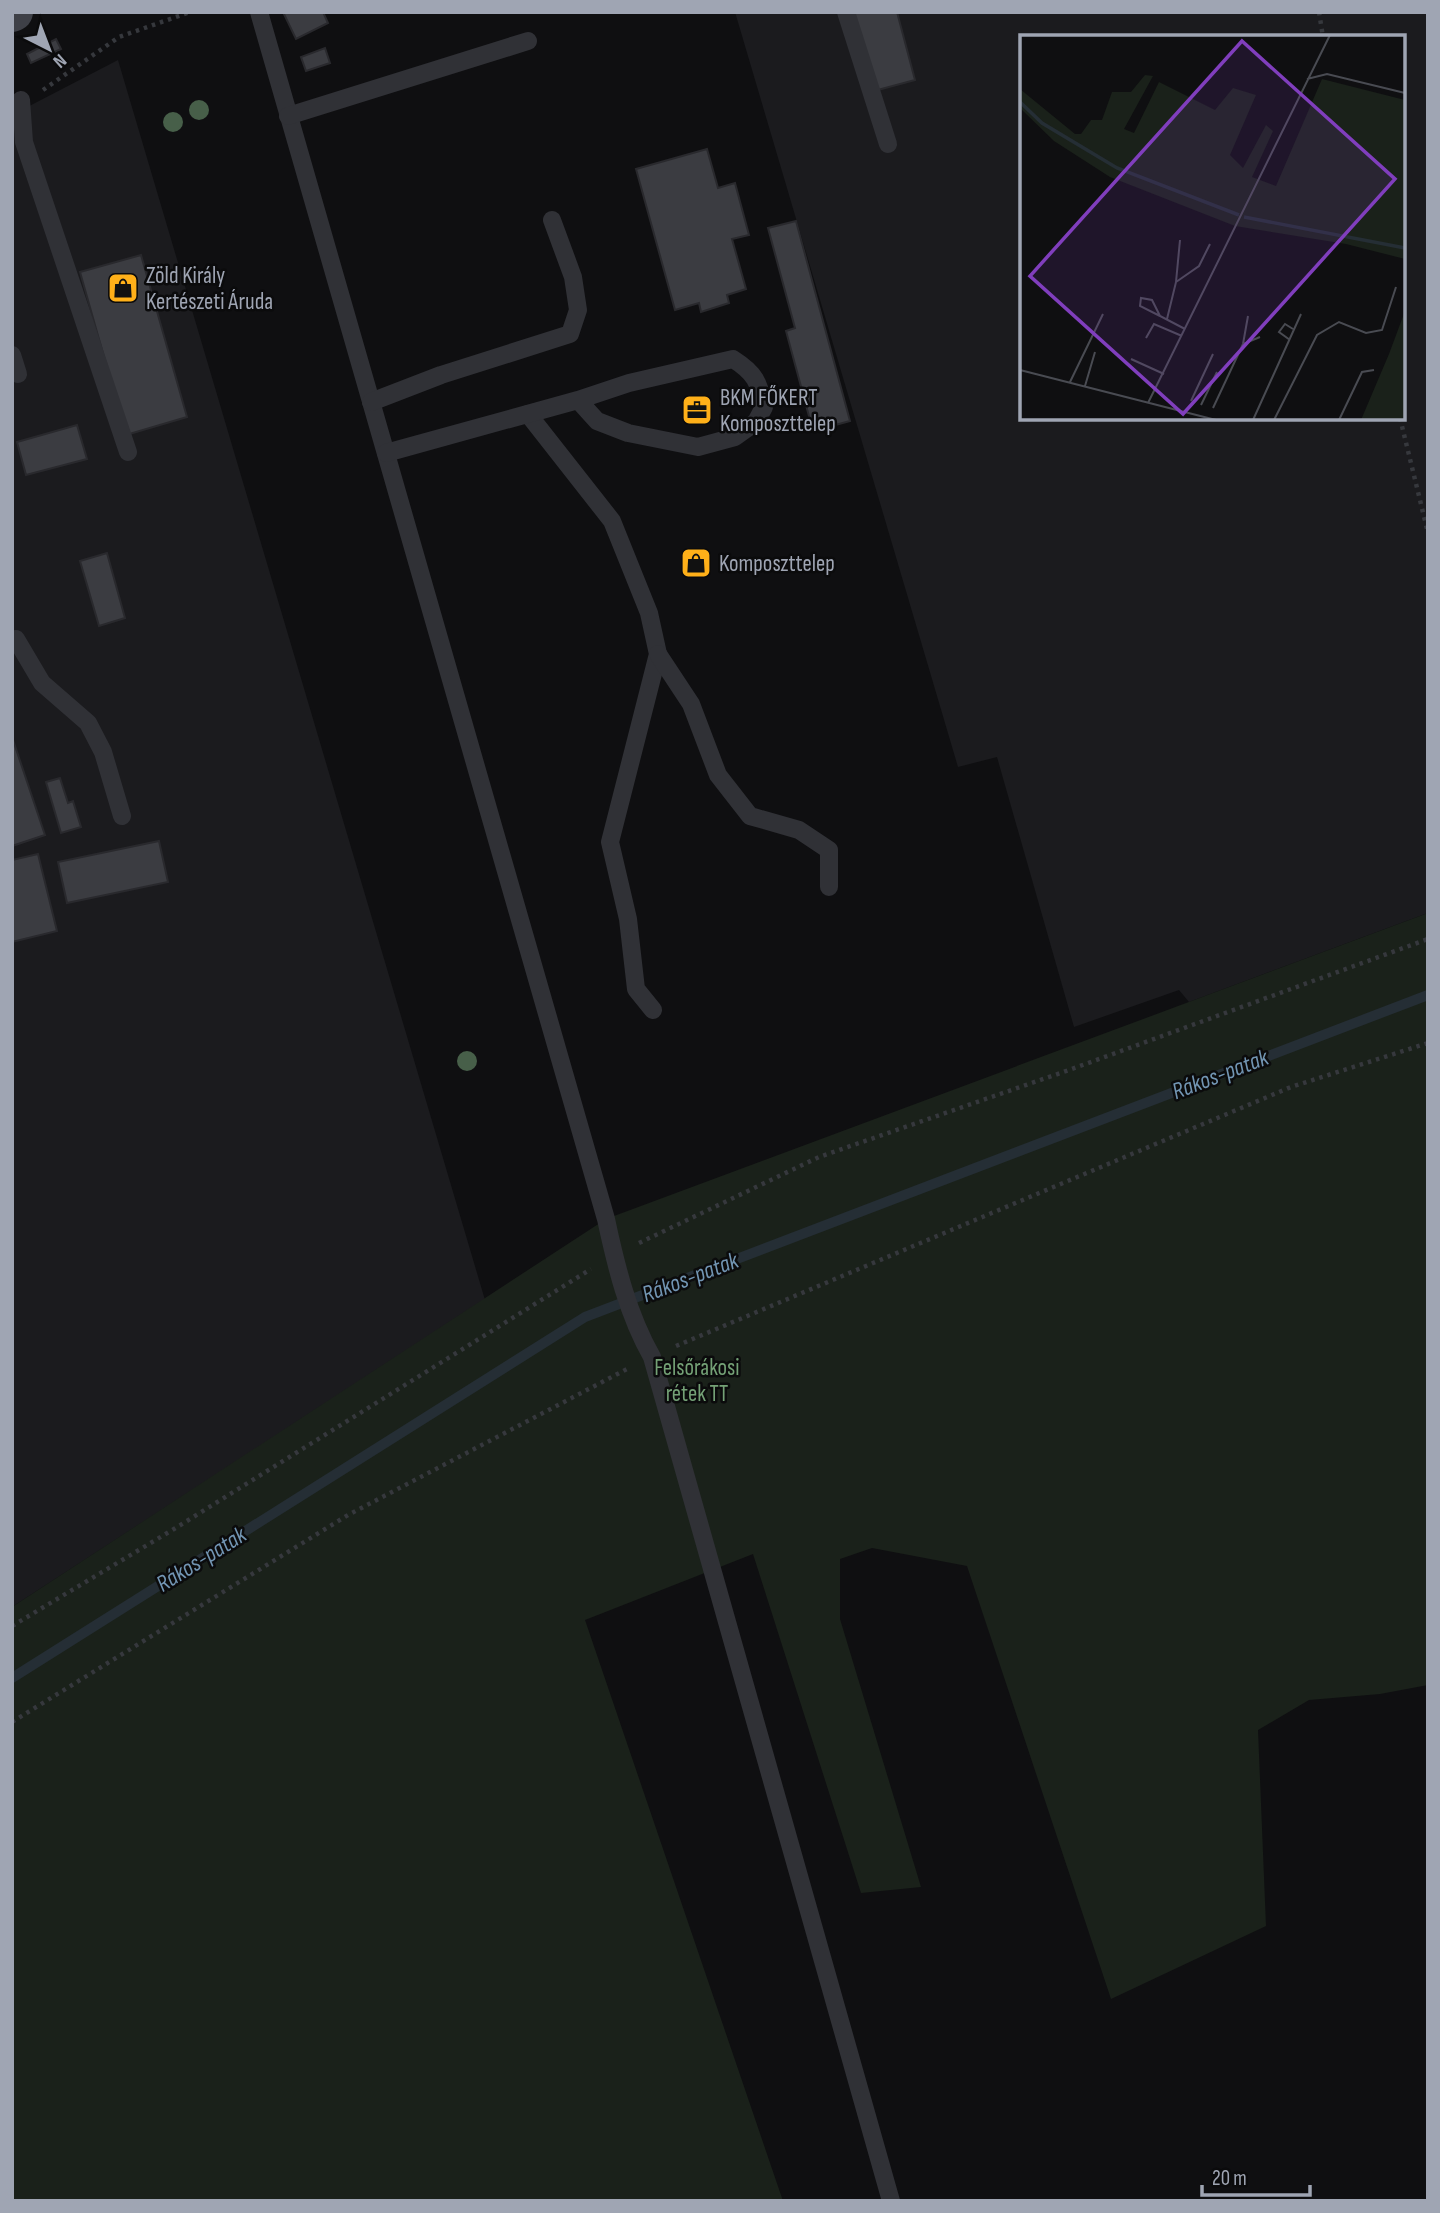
<svg xmlns="http://www.w3.org/2000/svg" width="1440" height="2213" font-family="'Sofia Sans Condensed',sans-serif">
  <style>
    .built { fill: #1b1b1e; fill-rule: evenodd }
    .green { fill: #1a211a }
    .lines { fill: none; stroke-linecap: round; stroke-linejoin: round }
    .stream { stroke: #252e35; stroke-width: 10 }
    .building { fill: #3b3c41; stroke: #29292d; stroke-width: 2 }
    .path { stroke: #36383d; stroke-width: 4.5; stroke-dasharray: 3.5 5; stroke-linecap: butt }
    .lane { stroke: #303136; stroke-width: 18 }
    .secondary { stroke: #3e4047; stroke-width: 38 }
    .tree { fill: #475f49 }
    .labels { text-anchor: middle; stroke-width: 5; stroke-linejoin: round; paint-order: stroke }
    .poi-label { font-size: 23px; fill: #9fa5b3; stroke: #0b0b0c; text-anchor: start }
    .park-label { font-size: 23px; fill: #74a176; stroke: #0b0b0c }
    .water-label { font-size: 24px; font-style: italic; fill: #7295b3; stroke: #0b0b0c }
    .inset-river { fill: none; stroke: #252e35; stroke-width: 3.5 }
    .inset-road { fill: none; stroke: #494b52; stroke-width: 2 }
    .view { fill: #803ebd; fill-opacity: 0.15; stroke: #803ebd; stroke-width: 3.5 }
    .inset-edge { fill: none; stroke: #9fa5b3; stroke-width: 3.5 }
  </style>
  <rect width="100%" height="100%" fill="#0f0f11"/>
  <g class="built">
    <path d="M735 12H1428V913L1189 1002 1179 990 1074 1027 997 757 958 767ZM1022 37H1403V418H1022Z"/>
    <path d="M118 60 485 1300 12 1607V115Z"/>
  </g>
  <path class="green" d="M1428 913V1685L1380 1694 1309 1700 1258 1730 1266 1926 1111 1999 967 1566 872 1548 840 1559V1619L921 1887 861 1893 753 1554 585 1620 783 2201H12V1607L606 1219Z"/>
  <g class="lines">
    <path class="stream" d="M12 1678 585 1317 1428 995"/>
  </g>
  <g class="building">
    <path d="M283 12H323L328 23 296 39Z"/>
    <path d="M853 12H897L915 80 874 91Z"/>
    <path d="M56 39 61 49 31 63 27 54Z"/>
    <path d="M325 48 330 63 306 71 301 57Z"/>
    <path d="M707 149 718 188 735 183 749 235 732 239 746 289 727 295 729 303 701 312 699 303 675 310 636 169Z"/>
    <path d="M796 221 850 421 813 431 786 331 795 328 768 228Z"/>
    <path d="M141 255 187 417 126 435 80 272Z"/>
    <path d="M77 425 87 459 26 475 17 442Z"/>
    <path d="M107 553 125 618 99 626 80 561Z"/>
    <path d="M12 737 45 835 12 846Z"/>
    <path d="M60 778 68 803 73 801 81 827 61 833 46 782Z"/>
    <path d="M159 841 168 882 67 903 58 862Z"/>
    <path d="M38 854 57 931 12 942V860Z"/>
  </g>
  <g class="lines">
    <g class="path">
      <path d="M1319 12 1323 37"/>
      <path d="M43 90 119 37 190 12"/>
      <path d="M1400 418 1428 533"/>
      <path d="M639 1243 819 1157 1069 1070 1428 939"/>
      <path d="M676 1346 1291 1087 1428 1043"/>
      <path d="M12 1626 174 1529 591 1269"/>
      <path d="M12 1722 348 1515 627 1369"/>
    </g>
    <g class="lane">
      <path d="M259 12 606 1219C616 1266 628 1315 652 1357L891 2201"/>
      <path d="M846 12 888 144"/>
      <path d="M21 100 24 142 128 452"/>
      <path d="M288 116 528 41"/>
      <path d="M12 355 18 374"/>
      <path d="M371 402 441 375 570 334 578 310 573 277 552 220"/>
      <path d="M528 414 612 521 649 613 658 654 610 842 628 919 636 989 653 1010"/>
      <path d="M386 453 578 400 597 421 628 433 698 447 735 437 756 422 764 407C759 382 755 373 733 359L629 383 578 400"/>
      <path d="M16 639 42 683 88 723 103 752 122 816"/>
      <path d="M658 654 691 704 718 775 750 816 799 830 829 850V887"/>
    </g>
    <path class="secondary" d="M12 13 14 12"/>
  </g>
  <g class="tree">
    <circle cx="199" cy="110" r="10"/>
    <circle cx="173" cy="122" r="10"/>
    <circle cx="467" cy="1061" r="10"/>
  </g>
  <defs>
    <g id="shop-square" transform="scale(1.575)"><rect x="-9" y="-9" width="18" height="18" rx="4" fill="#ffb019" stroke="#0b0b0c"/><path d="M-5-2.5h2.3a2.7 3.5 0 0 1 5.4 0H5L5.5 6h-11ZM-1.5-2.5h3a1.5 2.3 0 0 0-3 0Z" fill="#111"/></g>
    <g id="office-square" transform="scale(1.575)"><rect x="-9" y="-9" width="18" height="18" rx="4" fill="#ffb019" stroke="#0b0b0c"/><path d="M-6-3h4V-5.5h4V-3h4V5H-6ZM-1-4.5V-3h2v-1.5ZM-6 0V1H6V0Z" fill="#111"/></g>
  </defs>
  <g fill-rule="evenodd">
    <use href="#shop-square" x="123" y="288"/>
    <use href="#office-square" x="697" y="410"/>
    <use href="#shop-square" x="696" y="563"/>
  </g>
  <g class="labels">
    <g class="poi-label">
      <text x="146" y="283">Zöld Király<tspan x="146" dy="26">Kertészeti Áruda</tspan></text>
      <text x="720" y="405">BKM FŐKERT<tspan x="720" dy="26">Komposzttelep</tspan></text>
      <text x="719" y="571">Komposzttelep</text>
    </g>
    <g class="park-label">
      <text x="697" y="1375">Felsőrákosi<tspan x="697" dy="26">rétek TT</tspan></text>
    </g>
    <g class="water-label">
      <text transform="translate(1220 1074) rotate(-21)" y="8">Rákos-patak</text>
      <text transform="translate(690 1277) rotate(-21)" y="8">Rákos-patak</text>
      <text transform="translate(201 1559) rotate(-32)" y="8">Rákos-patak</text>
    </g>
  </g>
  <g transform="translate(1020 35)">
    <rect width="385" height="385" fill="#0f0f11"/>
    <path d="M125 40 133 41 104 94 114 98 139 47 195 75 213 53 236 60 210 120 223 133 246 90 253 96 232 142 256 151 302 44 385 65V224L326 209 215 191 90 142 34 106 0 73V54L55 99H61L71 85H82L92 57H111ZM385 276V385H341L369 319Z" fill="#1a211a"/>
    <path class="inset-river" d="M0 67 22 88 97 133 219 180M224 182 385 213"/>
    <path class="inset-road" d="M287 44 307 39 385 58M156 247 160 205M140 281 120 271 121 263 132 265 140 281 165 294M147 284 156 247 179 231 190 209M126 303 134 289 162 301M270 305 259 297 265 289 273 294M223 309 228 281M111 324 144 339M0 335 196 385M50 347 83 279M65 351 75 317M171 366 193 319M128 368 310 0M181 370 197 337M193 373 223 309 240 302M233 385 281 279M254 385 297 300 319 287 346 298 362 295 376 252M319 385 342 337 354 335"/>
    <path class="view" d="M222 6 375 144 163 379 10 241Z"/>
    <rect width="385" height="385" class="inset-edge"/>
  </g>
  <rect width="1440" height="2213" fill="none" stroke="#9fa5b3" stroke-width="28"/>
  <g transform="translate(49 49) rotate(138)" stroke="#0b0b0c" stroke-width="5" paint-order="stroke">
  <path d="M0-5L12 26L0 18L-12 26Z" fill="#9fa5b3"/>
  <text y="-10" font-size="19" font-weight="bold" text-anchor="middle" fill="#9fa5b3">N</text>
  </g>
  <path d="M1202 2185v10h108v-10" fill="none" stroke="#9fa5b3" stroke-width="3.5"/>
  <text x="1212" y="2185" font-size="21" fill="#9fa5b3" stroke="#0b0b0c" stroke-width="5" paint-order="stroke">20 m</text>
</svg>
